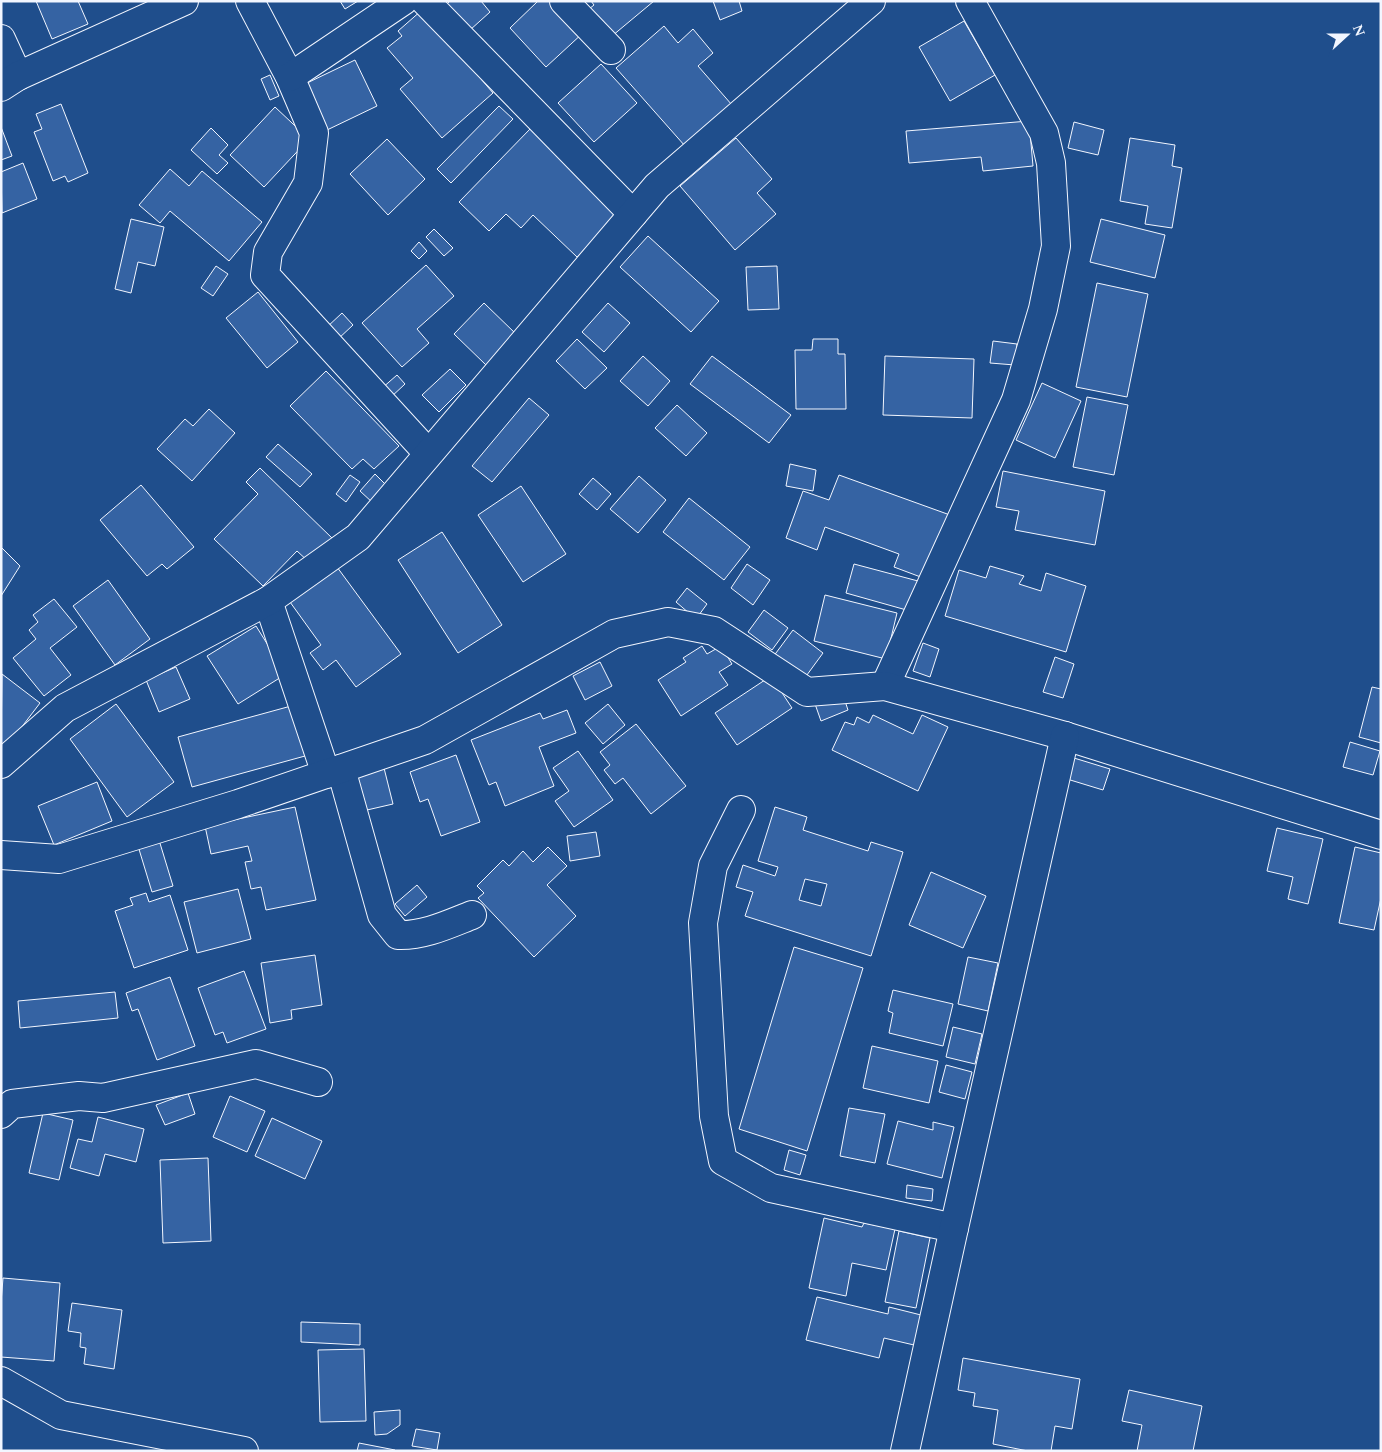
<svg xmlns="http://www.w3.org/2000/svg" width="1382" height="1452" font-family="Spectral,serif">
<rect width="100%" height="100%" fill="#1f4e8c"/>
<g fill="#3563a3" stroke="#f2f6ff" fill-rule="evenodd">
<polygon points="36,1 78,1 88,24 52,39"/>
<polygon points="340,1 358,1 345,9"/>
<polygon points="450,1 481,1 490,12 470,30 447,4"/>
<polygon points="538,1 555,1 584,32 546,67 510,28"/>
<polygon points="591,1 654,1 612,36 589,9 594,5"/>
<polygon points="713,1 739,1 742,11 720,20"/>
<polygon points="422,10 493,93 442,138 400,89 413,78 387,48 402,36 398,31"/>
<polygon points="964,21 995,75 950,101 919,47"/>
<polygon points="664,26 678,43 693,29 713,53 698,66 732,105 685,146 616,68"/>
<polygon points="355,60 377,106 327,130 305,84"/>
<polygon points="601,64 637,103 594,142 558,103"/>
<polygon points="270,75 279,96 270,100 261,79"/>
<polygon points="61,104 88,173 68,182 65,176 53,181 34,132 42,129 36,114"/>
<polygon points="499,106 513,119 451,183 437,169"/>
<polygon points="275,107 309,139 264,187 230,155"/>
<polygon points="1029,121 1033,166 983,171 981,157 909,163 906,131"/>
<polygon points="1074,122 1104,130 1098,155 1068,148"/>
<polygon points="1,127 12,156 1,160"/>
<polygon points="211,128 228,145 219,155 228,163 217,174 191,150"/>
<polygon points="531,128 619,214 577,257 533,215 521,228 506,214 489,231 459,202"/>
<polygon points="736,138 772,179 757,193 776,214 735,250 680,186"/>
<polygon points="1130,138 1175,145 1172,166 1182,168 1172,228 1145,224 1148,206 1120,201"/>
<polygon points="387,139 425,179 388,215 350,174"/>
<polygon points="23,163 37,199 2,213 1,172"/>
<polygon points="170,169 189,186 202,171 262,222 229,261 170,211 160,223 139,205"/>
<polygon points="131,219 164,227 155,266 138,262 131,293 115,289"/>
<polygon points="1101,219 1165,235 1155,278 1090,262"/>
<polygon points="434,229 453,248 444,256 426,237"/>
<polygon points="648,236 719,301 691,332 620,267"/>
<polygon points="419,242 427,251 419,259 411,251"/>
<polygon points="426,265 454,296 417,329 429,343 402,367 362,323"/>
<polygon points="216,266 228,274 213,296 201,288"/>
<polygon points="777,266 779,309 748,310 746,267"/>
<polygon points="1097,283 1148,294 1127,397 1076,387"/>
<polygon points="258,292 298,342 267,368 226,318"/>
<polygon points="484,303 516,334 486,365 454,334"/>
<polygon points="608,303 630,323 604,352 582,332"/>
<polygon points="342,313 353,325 337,340 326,328"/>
<polygon points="577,339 607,368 585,389 556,361"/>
<polygon points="813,339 838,339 838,354 845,354 846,409 796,409 795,350 812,350"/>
<polygon points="993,341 1017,344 1015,365 990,363"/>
<polygon points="643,356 670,381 648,406 620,381"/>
<polygon points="712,356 791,415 769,443 690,384"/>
<polygon points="885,356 974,359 972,418 883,415"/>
<polygon points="450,369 466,385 439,412 422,395"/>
<polygon points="326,371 399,446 374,469 363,459 352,469 290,406"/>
<polygon points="397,375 405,384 390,398 381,389"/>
<polygon points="1042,383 1081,401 1055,458 1016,440"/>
<polygon points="1087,397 1128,405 1114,475 1073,467"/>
<polygon points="529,398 549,415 492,482 472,466"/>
<polygon points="677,405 707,433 686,456 655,428"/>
<polygon points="209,409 235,433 192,481 157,449 185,419 193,426"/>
<polygon points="278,444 312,474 300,487 266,457"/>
<polygon points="790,464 816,470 813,491 786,486"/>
<polygon points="260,468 333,539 310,563 297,551 263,586 214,539 258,494 246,482"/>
<polygon points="1003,471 1105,491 1095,545 1015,530 1019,511 996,507"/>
<polygon points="375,474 388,487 373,503 360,491"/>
<polygon points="350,475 360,482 346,502 336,494"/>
<polygon points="839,475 950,515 926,579 894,567 899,554 825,527 817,550 786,538 803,491 829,500"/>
<polygon points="639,476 666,500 638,533 610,509"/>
<polygon points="593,478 611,494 597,510 579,494"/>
<polygon points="141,485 194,547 167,569 162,564 147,576 100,520"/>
<polygon points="521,486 566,554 523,582 478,515"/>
<polygon points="689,498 750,547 724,580 663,532"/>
<polygon points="442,532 502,625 458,653 398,560"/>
<polygon points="1,547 20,566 1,596"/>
<polygon points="747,564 770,580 753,605 731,588"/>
<polygon points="854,564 918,581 910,611 846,593"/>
<polygon points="990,566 1024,576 1019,584 1041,591 1046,573 1086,586 1066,652 945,616 959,570 986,578"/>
<polygon points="337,567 401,654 356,687 336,660 323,670 310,653 321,645 290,602"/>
<polygon points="108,580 150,639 115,665 73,606"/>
<polygon points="687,588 707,604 696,619 676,602"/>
<polygon points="825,595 897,613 886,659 814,641"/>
<polygon points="54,599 77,627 50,648 71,675 44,696 13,658 36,639 29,630 38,622 33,615"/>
<polygon points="764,610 788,628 772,650 748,632"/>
<polygon points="256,626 286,674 238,704 207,656"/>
<polygon points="793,630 823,653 804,679 773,657"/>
<polygon points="923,643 939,649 930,677 913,671"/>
<polygon points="702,646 707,654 721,646 732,664 719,672 728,685 681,716 658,680 686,662 683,658"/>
<polygon points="1055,657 1074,664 1063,698 1043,692"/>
<polygon points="600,662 612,686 585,700 573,676"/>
<polygon points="176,667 190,699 159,712 146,680"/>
<polygon points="2,674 40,703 5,749 1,746"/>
<polygon points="771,676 792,708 737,745 715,713"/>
<polygon points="1372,687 1381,689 1381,743 1359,737"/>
<polygon points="814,701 845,701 848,710 821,721"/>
<polygon points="116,704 174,782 127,817 70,739"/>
<polygon points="608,704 625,725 603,744 585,723"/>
<polygon points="291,706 305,756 192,787 178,737"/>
<polygon points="567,710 576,733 539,747 554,786 505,806 496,782 489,785 471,740 540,713 543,719"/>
<polygon points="873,715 913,734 922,715 948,727 918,791 832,750 845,722 854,725 857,717 869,723"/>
<polygon points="636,724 686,786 651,814 623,778 615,784 604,770 610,765 600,752"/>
<polygon points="1350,742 1380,751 1373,775 1343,767"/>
<polygon points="578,751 613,800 574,827 555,801 569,791 553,768"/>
<polygon points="456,755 480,822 441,836 428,799 420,802 410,772"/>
<polygon points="1074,758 1110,769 1103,790 1067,779"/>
<polygon points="384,768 393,804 367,810 357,775"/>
<polygon points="97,782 112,821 54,845 38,806"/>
<polygon points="295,807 316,900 266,910 261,887 251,889 245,862 252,861 248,846 211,854 205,826"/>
<path d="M775,807L807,817L803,830L868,851L871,842L903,852L871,956L745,916L753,892L736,887L743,865L775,876L778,867L758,861ZM805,879L827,884L821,906L799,900Z"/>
<polygon points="1277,828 1323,839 1308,904 1288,899 1293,877 1267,871"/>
<polygon points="596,832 600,856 570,861 567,836"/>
<polygon points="159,840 173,886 152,892 138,846"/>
<polygon points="548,847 567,866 547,885 576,916 534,957 478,898 484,893 477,886 503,860 509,866 523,851 533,862"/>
<polygon points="1355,847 1381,853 1381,898 1374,930 1339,923"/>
<polygon points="931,872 986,896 963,948 909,925"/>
<polygon points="417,885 427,897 405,916 395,904"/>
<polygon points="238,889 251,939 197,953 184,902"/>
<polygon points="146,893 149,902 170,895 188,950 134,968 115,911 133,905 130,898"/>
<polygon points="794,947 863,968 807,1151 739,1129"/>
<polygon points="315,955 322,1005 291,1010 292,1019 270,1023 261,963"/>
<polygon points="968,957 998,963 988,1011 958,1004"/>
<polygon points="244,971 266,1029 227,1043 223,1032 215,1035 198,988"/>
<polygon points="170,977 195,1046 157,1060 138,1009 132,1011 126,993"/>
<polygon points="893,990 953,1004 943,1046 889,1033 893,1013 888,1011"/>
<polygon points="115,992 118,1018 20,1028 18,1001"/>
<polygon points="953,1027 982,1034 975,1064 946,1057"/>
<polygon points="872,1046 938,1061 929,1103 863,1088"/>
<polygon points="946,1065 972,1072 965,1099 939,1092"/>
<polygon points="188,1093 195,1114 165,1125 156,1105"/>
<polygon points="230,1096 265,1111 247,1152 213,1137"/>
<polygon points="849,1108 885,1114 875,1163 840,1156"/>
<polygon points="43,1113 73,1120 59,1180 29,1173"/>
<polygon points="98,1117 144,1129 136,1162 105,1154 99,1176 70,1168 78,1139 92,1142"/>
<polygon points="272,1118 322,1141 305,1179 255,1156"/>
<polygon points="898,1121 933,1130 933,1122 954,1127 942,1178 887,1164"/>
<polygon points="789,1150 806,1155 800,1175 784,1170"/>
<polygon points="208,1158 211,1241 163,1243 160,1160"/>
<polygon points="907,1185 933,1189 932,1201 906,1198"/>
<polygon points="824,1218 862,1227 864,1223 895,1229 886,1270 852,1263 846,1296 809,1288"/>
<polygon points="899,1231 930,1238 916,1308 885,1302"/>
<polygon points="3,1278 60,1283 54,1361 1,1357 1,1303"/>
<polygon points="817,1297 888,1314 889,1307 921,1315 914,1345 884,1338 879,1358 806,1340"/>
<polygon points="72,1303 122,1310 114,1369 84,1364 86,1348 80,1347 81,1333 68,1331"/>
<polygon points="301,1322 360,1324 360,1345 301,1342"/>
<polygon points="364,1349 366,1421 320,1422 318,1350"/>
<polygon points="963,1358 1080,1379 1072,1429 1055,1426 1051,1451 1028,1451 993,1444 998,1410 973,1406 975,1393 958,1390"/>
<polygon points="1129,1390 1202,1406 1193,1451 1137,1451 1142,1425 1122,1421"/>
<polygon points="400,1410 400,1425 387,1434 375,1435 374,1412"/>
<polygon points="416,1429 440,1433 437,1450 412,1446"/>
<polygon points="359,1443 395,1450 395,1451 357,1451"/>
</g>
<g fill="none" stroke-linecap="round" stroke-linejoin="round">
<g stroke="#f2f6ff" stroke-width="30">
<g id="street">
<polyline points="250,1 290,77 314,133 308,183 268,252 265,275 428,453"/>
<polyline points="425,1 633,214"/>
<polyline points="564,1 611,50"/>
<polyline points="1,39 18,76"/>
<polyline points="290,77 403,1"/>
<polyline points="1,87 18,76 184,1"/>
<polyline points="268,601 326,774"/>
<polyline points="885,686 1016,400 1043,309 1056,246 1051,163 1044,133 970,1"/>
<polyline points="1,764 65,708 268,601 358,537 657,186 871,1"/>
<path d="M341,769L382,915L398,935C424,936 449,924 472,915"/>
<polyline points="741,810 713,866 703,923 714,1116 723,1161 771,1188 954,1228"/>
<polyline points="1,855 59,859 238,804 425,740 614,634 668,622 714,631 807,692 885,686 1065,736 1381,835"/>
<polyline points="1,1114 12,1104 79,1096 103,1098 256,1064 318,1082"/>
<polyline points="1,1381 61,1415 244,1451"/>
<polyline points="905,1451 954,1228 1065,736"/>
</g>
</g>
<use href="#street" stroke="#1f4e8c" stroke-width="28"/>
</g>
<rect width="1382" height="1452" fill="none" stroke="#f2f6ff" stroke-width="5"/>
<g transform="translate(1347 35) rotate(69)" stroke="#1f4e8c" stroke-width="4" paint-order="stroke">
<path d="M0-4L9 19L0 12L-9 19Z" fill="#f2f6ff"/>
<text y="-8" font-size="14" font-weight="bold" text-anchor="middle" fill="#f2f6ff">N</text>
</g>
</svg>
